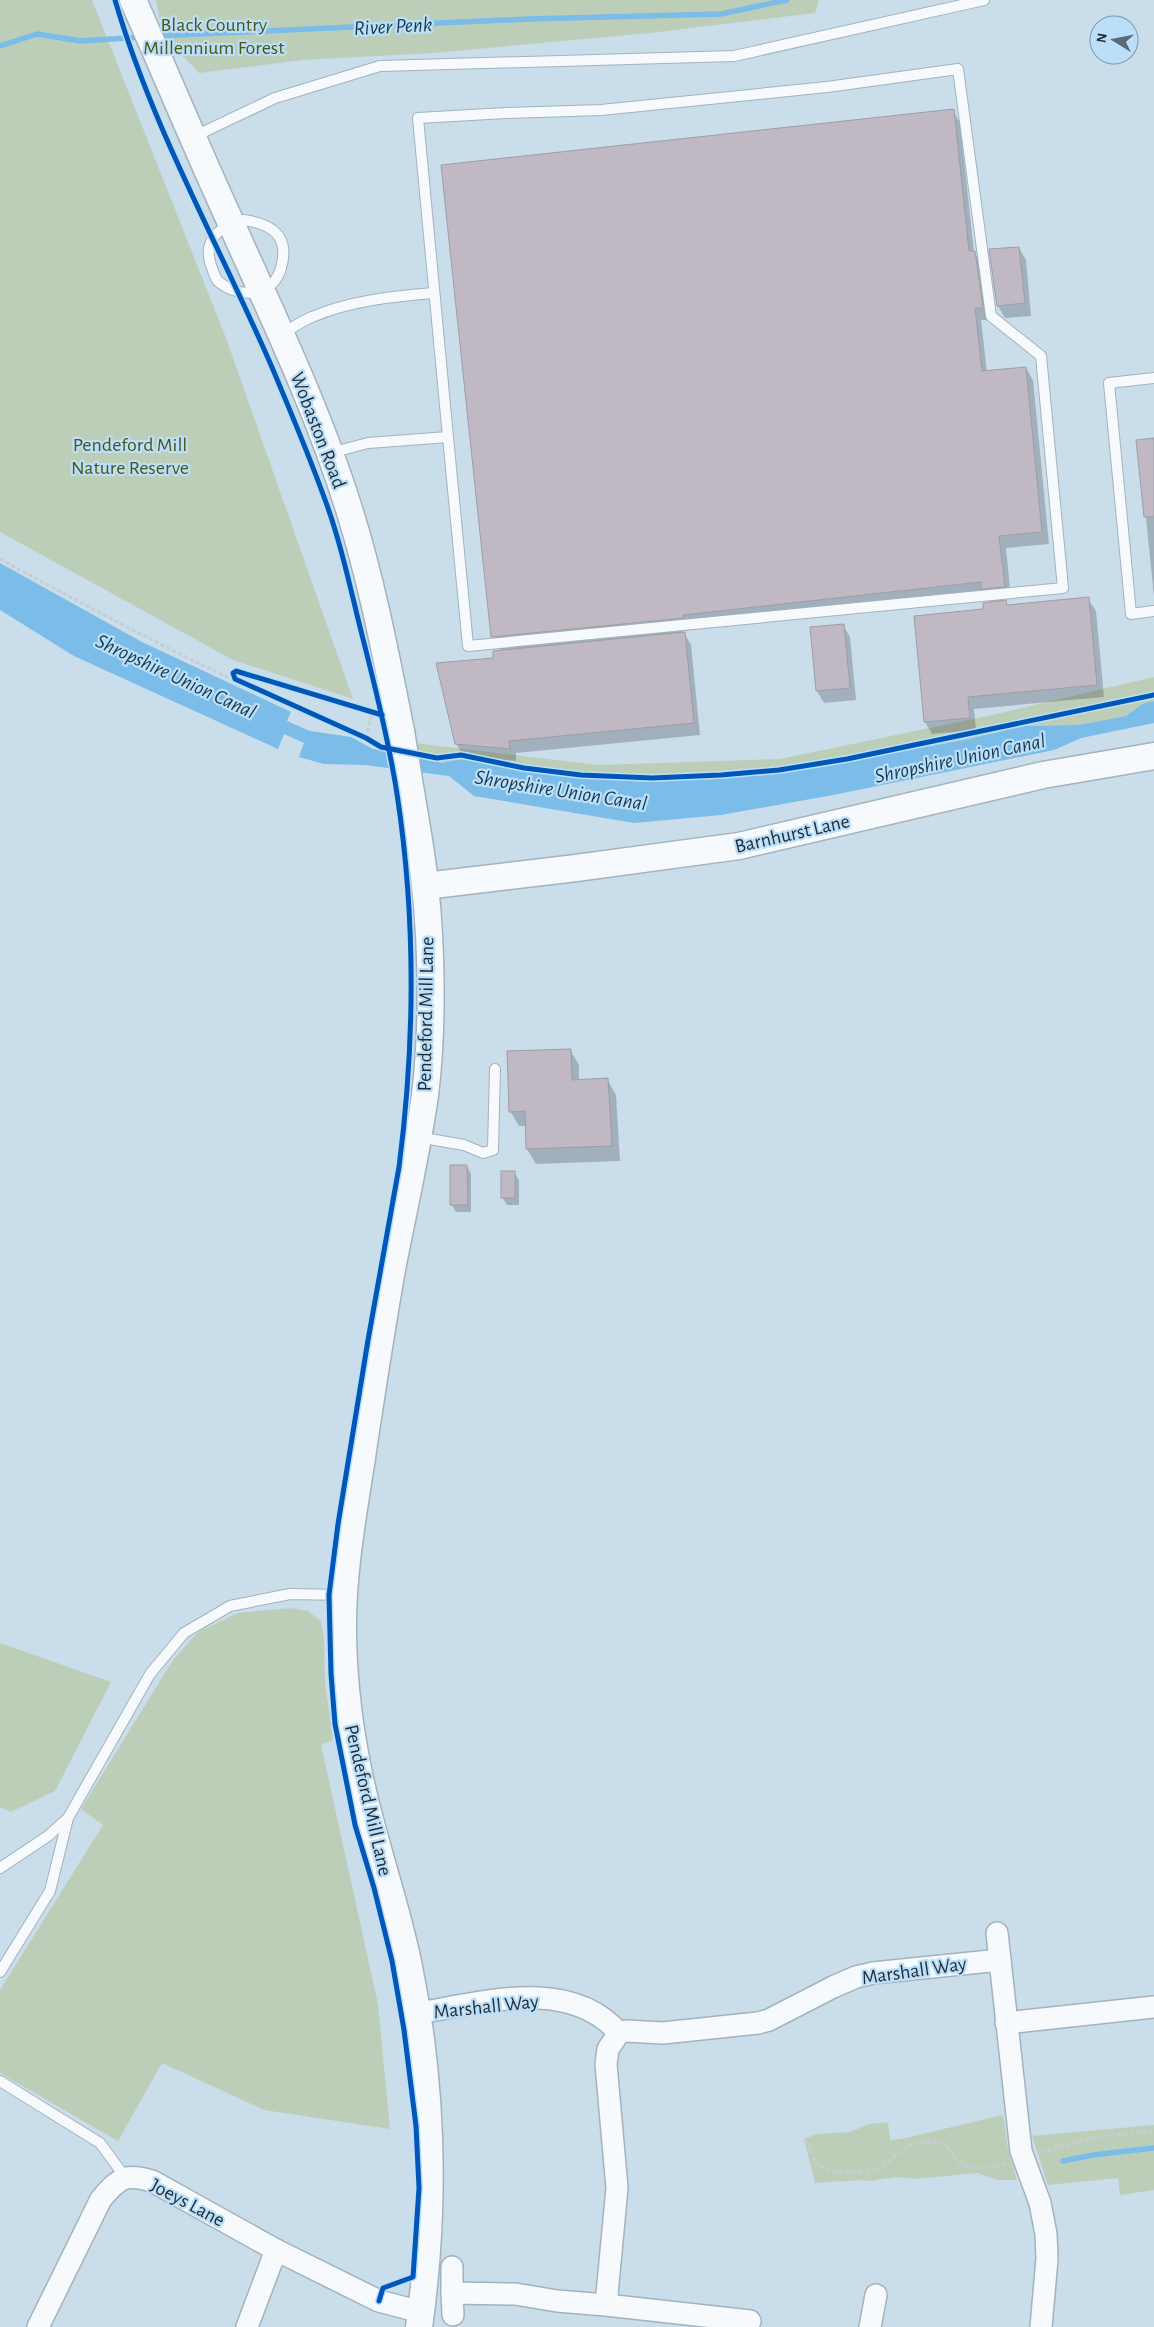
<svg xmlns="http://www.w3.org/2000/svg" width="1154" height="2327" font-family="'Alegreya Sans',sans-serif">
<rect width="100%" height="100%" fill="#caddeb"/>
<g fill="#bdceb8">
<polygon points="0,0 92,0 226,338 353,699 233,660 0,532"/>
<polygon points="156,0 819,0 815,13 650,33 433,53 303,60 199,73 163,35"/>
<polygon points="1154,677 1154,701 1142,704 1126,716 1078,725 1025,726 964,740 777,774 650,782 579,778 524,772 462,759 442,763 419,758 415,743 598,765 780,759 992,715"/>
<polygon points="291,1608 308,1611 321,1621 324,1638 325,1682 333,1740 321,1745 378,2004 390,2129 264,2110 162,2063 118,2141 0,2073 0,1990 103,1825 81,1809 173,1660 197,1633 237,1613"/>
<polygon points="0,1643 111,1682 55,1791 11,1812 0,1807"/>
<polygon points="1003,2115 1008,2149 1017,2180 997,2180 977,2173 915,2179 898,2177 869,2181 861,2180 815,2183 804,2139 817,2134 850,2132 869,2124 888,2122 890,2140 901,2139"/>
<polygon points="1154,2125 1154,2190 1120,2195 1118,2178 1048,2185 1032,2136"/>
</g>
<polygon fill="#7bbce8" points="0,563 142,642 291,712 287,721 310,731 351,737 373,749 442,763 462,759 524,772 579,778 650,782 777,774 964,740 1025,726 1078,725 1126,716 1142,704 1154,701 1154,723 1081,738 1054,750 833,795 721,815 634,823 474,796 449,776 365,765 324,764 299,757 304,743 284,734 278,749 74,656 0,610"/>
<g fill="#0003">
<polygon points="953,111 960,123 974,252 982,264 989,320 981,320 987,372 1026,368 1033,380 1049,544 1006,548 1011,599 1004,599 1008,607 1088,599 1096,611 1104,697 974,709 976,730 932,734 925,722 985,610 991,603 986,595 690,627 690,630 683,631 691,645 700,735 516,753 516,761 463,756 456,743 495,659 501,651 492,636"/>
<polygon points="1019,248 1026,260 1031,316 1005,318 998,306"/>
<polygon points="1154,440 1154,596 1138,441"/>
<polygon points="843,625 850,637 856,700 824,703 817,691"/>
<polygon points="570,1050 579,1065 579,1080 607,1079 616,1095 620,1161 536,1164 527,1149 526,1126 519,1126 510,1111"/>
<polygon points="467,1166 471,1174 471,1212 456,1212 451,1204"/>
<polygon points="514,1172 519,1180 519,1205 507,1205 502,1197"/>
</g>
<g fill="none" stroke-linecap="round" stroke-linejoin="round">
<g stroke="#7bbce8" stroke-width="5.5">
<polyline points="156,36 528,19 721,14 787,0"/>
<polyline points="0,46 37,34 81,41 142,37"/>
<polyline points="1063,2161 1093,2155 1154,2148"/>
</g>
</g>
<g fill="#c0b8c3" stroke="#9d9ea6">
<polygon points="954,109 969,251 975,251 983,308 975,308 982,371 1026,367 1042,532 999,536 1005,587 981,589 981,582 683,615 684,618 491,637 441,165"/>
<polygon points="1019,247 1025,303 997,306 989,249"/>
<polygon points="1154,438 1154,517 1144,517 1136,440"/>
<polygon points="1089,597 1097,685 968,697 970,718 924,722 914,616 983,609 983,603 1006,600 1007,605"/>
<polygon points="844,624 850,688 816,691 810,627"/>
<polygon points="685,632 694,723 509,741 510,749 455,744 436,663 493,658 493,651"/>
<polygon points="571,1049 572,1080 608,1078 612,1146 526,1149 525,1111 509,1112 507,1051"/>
<polygon points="450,1165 467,1165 468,1205 450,1205"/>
<rect x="501" y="1171" width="14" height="27"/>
</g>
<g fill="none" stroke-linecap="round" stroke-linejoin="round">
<g stroke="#a3b2bc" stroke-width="12">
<g id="service">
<polyline points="193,137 275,98 380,66 734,56 984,0"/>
<path d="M244,220C273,224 290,237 281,268C273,297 240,299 219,282C215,279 214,273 212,268C201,241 219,226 244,220Z"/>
<path d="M282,334C292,328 302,321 312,317C349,301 394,296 434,293"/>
<polyline points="1154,378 1109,383 1131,614 1154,611"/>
<polyline points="330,453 368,443 448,437 418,118 506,113 601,110 827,87 958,69 991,316 1041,356 1063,588 468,646 448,437"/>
<polyline points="418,1137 464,1145 483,1153 493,1150 495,1069"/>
<polyline points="0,1868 48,1836 68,1818"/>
<polyline points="0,1972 50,1891 68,1818 150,1674 184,1633 230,1606 290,1594 343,1595"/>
<polyline points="0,2081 100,2143 125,2177"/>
</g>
</g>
<g stroke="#a3b2bc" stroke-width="24">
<g id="minor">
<polyline points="997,1933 1000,1960"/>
<path d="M418,2013C482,2003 569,1976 619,2033L626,2031L663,2033L758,2023L769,2020L833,1987L856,1977L873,1973L1000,1960L1021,2151L1040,2203L1046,2234L1047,2259L1041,2327"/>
<polyline points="1006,2023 1154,2007"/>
<polyline points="452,2267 452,2293 515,2294 557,2301 606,2305 617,2188 606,2064 608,2049 619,2033"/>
<polyline points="452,2293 453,2315"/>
<polyline points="606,2305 750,2321"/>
<path d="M38,2327L101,2199C119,2178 125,2173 152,2181L276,2250L379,2301L421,2312"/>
<polyline points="247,2327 276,2250"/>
<polyline points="870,2327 876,2295"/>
</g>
</g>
<g stroke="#a3b2bc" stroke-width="29">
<g id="tertiary">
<path d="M133,0C166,74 197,149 231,223C273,317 318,410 349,509C372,582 386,656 401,731"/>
<path d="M411,792C416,823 422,854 425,885C432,950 433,1030 425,1095C417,1152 404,1208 393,1264C381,1330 371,1397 361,1464C352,1521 342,1577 343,1635C344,1692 352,1748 366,1804C379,1857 397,1909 408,1962C433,2083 436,2205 419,2327"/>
<polyline points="425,886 576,868 739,846 1043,775 1154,756"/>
</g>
</g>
<g stroke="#c7cdd2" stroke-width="3" stroke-dasharray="4 2.5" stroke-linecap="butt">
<path d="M0,559C119,624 240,688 366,738L382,747"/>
<polyline points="366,738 372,713"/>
<path d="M427,756C440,759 452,754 464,756C527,767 588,778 652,778C746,778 840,761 932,742C1006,726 1080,711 1154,695"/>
<path d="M805,2139L817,2164L829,2171L842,2173L878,2170L909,2145L929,2141L944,2144C949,2148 952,2154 956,2159C969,2173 990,2168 1006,2163"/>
<polyline points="1041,2152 1101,2136 1154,2131"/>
</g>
<use href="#service" stroke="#f7fafc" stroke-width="10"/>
<use href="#minor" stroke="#f7fafc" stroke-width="21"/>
<use href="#tertiary" stroke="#f7fafc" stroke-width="26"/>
<g stroke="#a3b2bc" stroke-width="29" stroke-linecap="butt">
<polyline id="tertiary-bridge" points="401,731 411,792"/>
</g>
<use href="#tertiary-bridge" stroke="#f7fafc" stroke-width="26"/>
<g stroke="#bcdff9" stroke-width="8">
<g id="cycleway">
<path d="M115,0C153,130 221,248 274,372C291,413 309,455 324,497C341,542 351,592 363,639C376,690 389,742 397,794C416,918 415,1043 399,1167L368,1340L338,1524L329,1595L331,1674L335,1724L355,1825L374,1888L392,1961L404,2030L416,2126L419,2188L413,2277L383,2288L379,2301"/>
<polyline points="382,715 236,671 233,673 235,679 366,738 381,747 437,758 461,755 524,768 581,775 652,778 721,775 779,770 847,759 1154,695"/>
</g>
</g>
<use href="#cycleway" stroke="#0057b8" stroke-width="5"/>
</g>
<g text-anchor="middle" stroke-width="4.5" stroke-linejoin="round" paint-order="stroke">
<g font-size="20" fill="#4a5718" stroke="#bcdff9">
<text x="214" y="31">Black Country<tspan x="214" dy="23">Millennium Forest</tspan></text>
<text x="130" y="451">Pendeford Mill<tspan x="130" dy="23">Nature Reserve</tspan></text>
</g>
<g font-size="20" fill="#1f2c36" stroke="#bcdff9">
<text transform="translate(319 430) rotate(69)" y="7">Wobaston Road</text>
<text transform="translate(792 833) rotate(-13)" y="7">Barnhurst Lane</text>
<text transform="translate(425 1014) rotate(-89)" y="7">Pendeford Mill Lane</text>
<text transform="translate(369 1800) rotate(77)" y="7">Pendeford Mill Lane</text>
<text transform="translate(914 1970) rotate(-8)" y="7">Marshall Way</text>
<text transform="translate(486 2006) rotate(-6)" y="7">Marshall Way</text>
<text transform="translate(188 2202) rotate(28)" y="7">Joeys Lane</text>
</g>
<g font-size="21" font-style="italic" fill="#163b52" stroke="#bcdff9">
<text transform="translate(393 26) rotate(-3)" y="7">River Penk</text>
<text transform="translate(176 676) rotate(25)" y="7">Shropshire Union Canal</text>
<text transform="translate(960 758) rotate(-12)" y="7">Shropshire Union Canal</text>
<text transform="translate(561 790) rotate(9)" y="7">Shropshire Union Canal</text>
</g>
</g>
<g transform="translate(1114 40) rotate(280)"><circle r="24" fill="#bcdff9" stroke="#7d97ab"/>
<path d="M0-4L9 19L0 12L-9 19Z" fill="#5b6a75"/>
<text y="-8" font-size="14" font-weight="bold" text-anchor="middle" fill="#1f2c36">N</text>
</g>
</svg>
